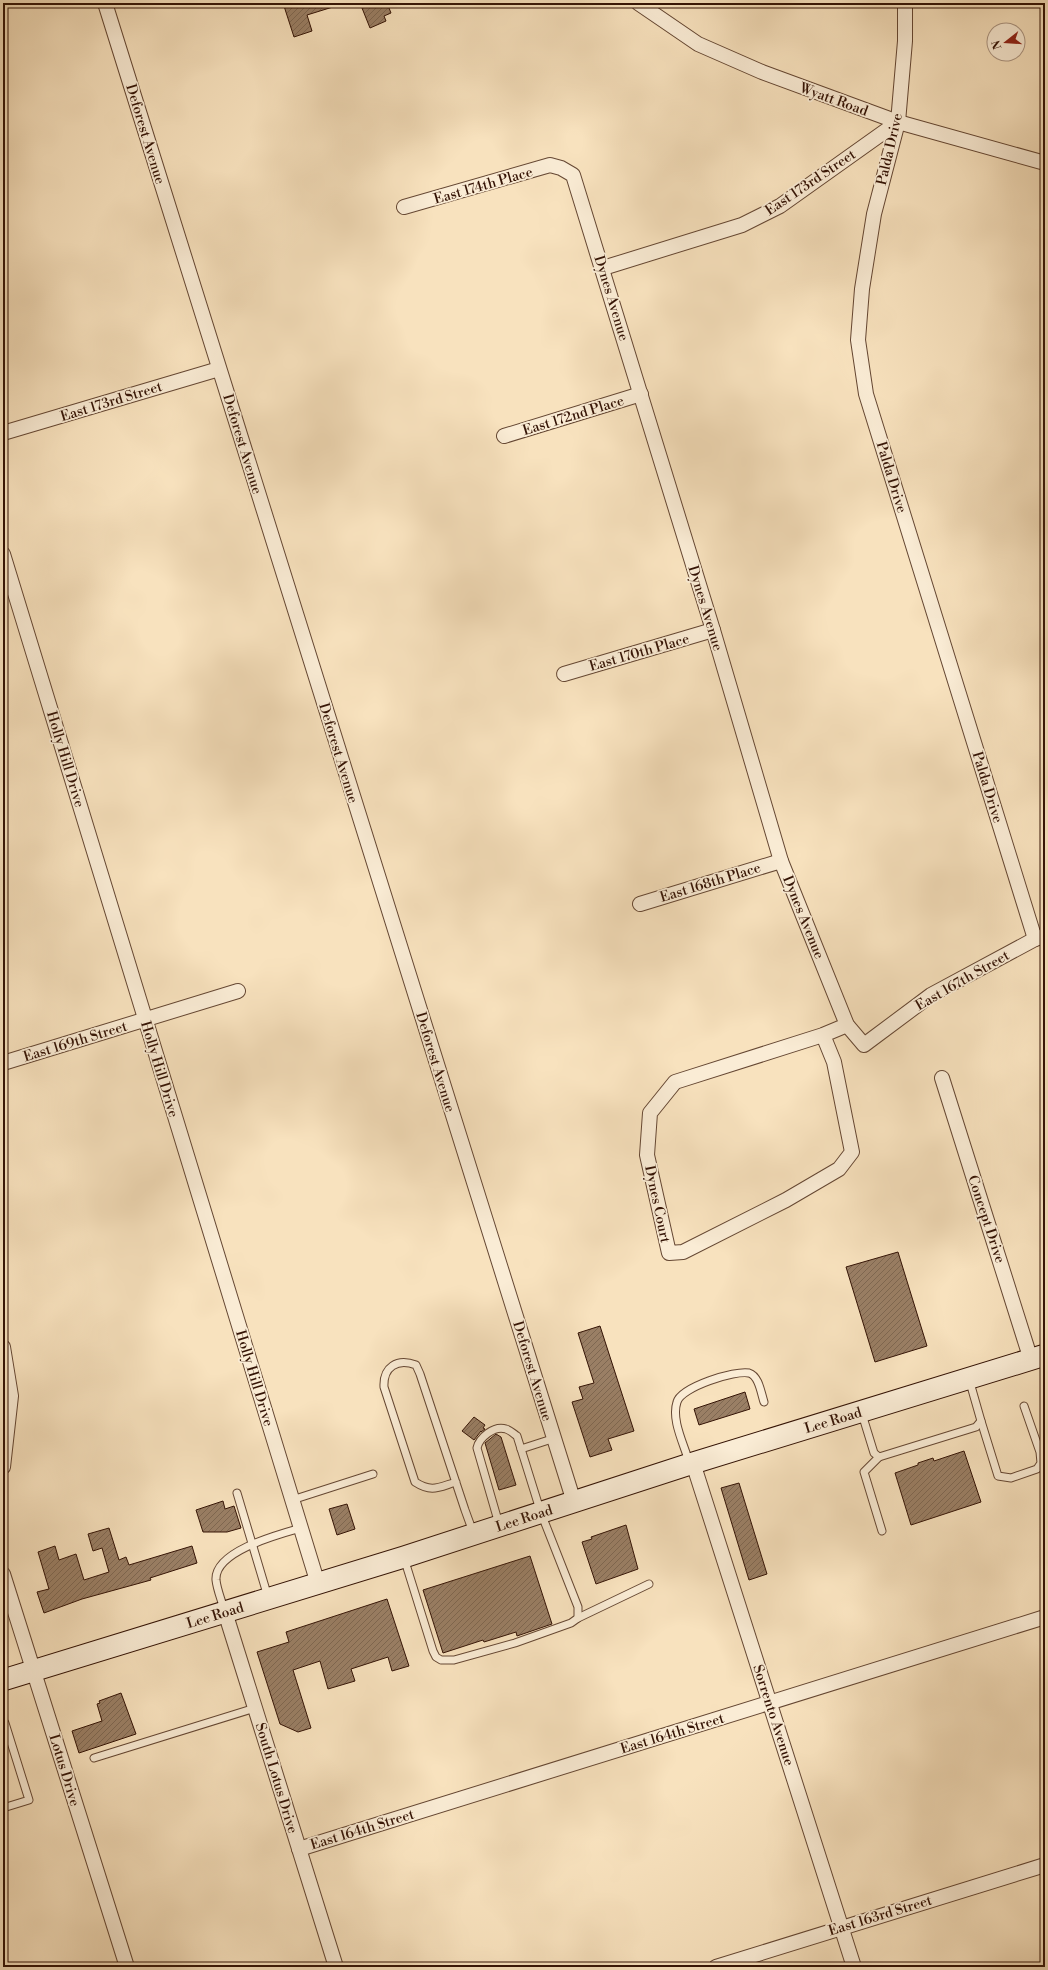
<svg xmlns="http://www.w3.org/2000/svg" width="1048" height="1970" font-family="'Libre Bodoni',serif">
<defs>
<pattern id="building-hatch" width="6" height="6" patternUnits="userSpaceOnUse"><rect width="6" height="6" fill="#9a7f65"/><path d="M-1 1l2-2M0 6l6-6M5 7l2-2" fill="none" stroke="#7e6751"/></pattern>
</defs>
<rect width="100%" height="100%" fill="#f8e2be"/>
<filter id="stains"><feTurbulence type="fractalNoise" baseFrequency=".005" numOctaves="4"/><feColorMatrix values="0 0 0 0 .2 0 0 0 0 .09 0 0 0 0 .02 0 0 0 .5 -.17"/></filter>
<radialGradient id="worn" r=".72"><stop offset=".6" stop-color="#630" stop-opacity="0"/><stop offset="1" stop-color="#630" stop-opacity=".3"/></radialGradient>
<g fill="url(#building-hatch)" stroke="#341305">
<polygon points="283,3 336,3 336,6 307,15 312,31 294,37"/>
<polygon points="360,3 387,3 391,13 384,16 386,21 370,28"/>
<polygon points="898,1252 927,1346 875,1362 846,1267"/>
<polygon points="600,1326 634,1431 608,1439 612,1450 590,1457 572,1402 583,1399 579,1387 594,1383 578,1333"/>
<polygon points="745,1392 750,1409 699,1425 694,1409"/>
<polygon points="474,1417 485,1425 483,1428 485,1429 481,1432 481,1431 474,1440 462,1431"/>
<polygon points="496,1434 501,1437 516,1485 499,1490 485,1443"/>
<polygon points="964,1451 981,1502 911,1525 895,1473 918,1465 918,1463 933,1458 934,1461"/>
<polygon points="739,1483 767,1574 749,1580 721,1488"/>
<polygon points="223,1501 225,1509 234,1506 241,1528 227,1532 203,1532 196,1510"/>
<polygon points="347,1504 355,1529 337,1535 329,1509"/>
<polygon points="626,1525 638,1569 596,1584 582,1542 592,1539 591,1537"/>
<polygon points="109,1528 119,1560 126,1557 129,1565 192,1546 197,1563 150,1578 151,1580 82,1599 44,1613 37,1592 49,1589 38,1552 55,1546 59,1560 76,1554 84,1580 109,1572 102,1548 93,1551 88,1534"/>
<polygon points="530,1556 552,1624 517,1636 516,1632 484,1642 483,1640 443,1653 423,1590"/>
<polygon points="387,1599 409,1666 392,1671 388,1657 351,1669 355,1681 328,1689 320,1661 293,1670 311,1728 298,1732 280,1724 257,1652 289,1642 286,1632"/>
<polygon points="121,1693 136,1734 79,1753 72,1731 102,1721 97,1704 100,1703 99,1701"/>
</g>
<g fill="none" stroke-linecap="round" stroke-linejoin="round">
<g stroke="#654733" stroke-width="9">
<g id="service">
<polyline points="862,1414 874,1453 879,1457 976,1427 981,1421 969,1379"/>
<polyline points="981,1421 998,1476 1011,1478 1037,1469 1041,1463 1040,1452 1024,1406"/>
<polyline points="521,1449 555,1438"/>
<polyline points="879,1457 864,1472 882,1531"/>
<path d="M689,1462C684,1444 671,1420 677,1402C681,1387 735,1370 749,1373C759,1376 761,1393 764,1402"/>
<path d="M456,1482C439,1487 432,1493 415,1482L384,1387C383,1367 397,1358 416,1365L420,1374L465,1510L473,1532"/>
<polyline points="237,1493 268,1597"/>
<polyline points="292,1500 373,1474"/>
<path d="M404,1558L433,1651L436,1657L441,1660H454L515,1643L571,1623L578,1618V1607L541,1513L517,1436C514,1434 510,1430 506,1429C494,1425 479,1438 477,1448L499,1524"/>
<path d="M224,1610C222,1601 217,1590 216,1580C214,1551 280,1534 301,1528"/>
<polyline points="578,1618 649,1584"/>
<polyline points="3,1723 5,1723 29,1800 3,1808"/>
<polyline points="94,1758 255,1708"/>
</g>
</g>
<g stroke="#654733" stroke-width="16">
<g id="minor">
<polyline points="105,3 574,1502"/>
<polyline points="638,3 698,44 762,72 898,122 1045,163"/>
<polyline points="905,3 905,41 898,122 874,214 862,289 858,340 866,394 1035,939"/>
<polyline points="404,207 550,165 561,168 573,175 713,630 781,861 847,1025 864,1045 931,995 1035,939 1045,936"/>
<polyline points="603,268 742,225 780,206 898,122"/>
<polyline points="3,433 219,369"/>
<polyline points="504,436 641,394"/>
<polyline points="3,554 318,1584"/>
<polyline points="564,674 713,630"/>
<polyline points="640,904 781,861"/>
<polyline points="823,1035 834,1062 852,1152 839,1169 786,1200 683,1252 669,1253 647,1155 650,1113 675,1082 823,1035 847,1025"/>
<polyline points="3,1063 238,991"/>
<polyline points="942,1078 1031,1360"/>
<polyline points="3,1347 11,1396 3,1467"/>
<polyline points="693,1463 854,1967"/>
<polyline points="3,1574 127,1967"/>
<polyline points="225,1612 336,1967"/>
<polyline points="299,1849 1045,1617"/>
<polyline points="716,1967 1045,1865"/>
</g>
</g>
<g stroke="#341305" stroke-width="23">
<polyline id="secondary" points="3,1680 404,1557 690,1464 1045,1355"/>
</g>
<use href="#service" stroke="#faecd5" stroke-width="7"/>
<use href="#minor" stroke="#faecd5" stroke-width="14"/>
<use href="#secondary" stroke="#faecd5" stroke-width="21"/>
</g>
<g text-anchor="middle" stroke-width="3.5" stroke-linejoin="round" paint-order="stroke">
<g font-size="14" fill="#341305" stroke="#faecd5">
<text transform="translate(834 99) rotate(20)" y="5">Wyatt Road</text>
<text transform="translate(146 134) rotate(73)" y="5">Deforest Avenue</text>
<text transform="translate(889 149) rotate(-77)" y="5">Palda Drive</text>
<text transform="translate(810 182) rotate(-34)" y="5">East 173rd Street</text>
<text transform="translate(483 185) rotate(-16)" y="5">East 174th Place</text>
<text transform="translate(612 298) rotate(73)" y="5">Dynes Avenue</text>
<text transform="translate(111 401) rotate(-17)" y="5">East 173rd Street</text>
<text transform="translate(573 415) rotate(-17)" y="5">East 172nd Place</text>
<text transform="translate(243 444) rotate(73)" y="5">Deforest Avenue</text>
<text transform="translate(892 477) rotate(73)" y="5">Palda Drive</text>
<text transform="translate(706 608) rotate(73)" y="5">Dynes Avenue</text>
<text transform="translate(639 652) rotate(-16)" y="5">East 170th Place</text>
<text transform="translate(339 753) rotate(73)" y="5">Deforest Avenue</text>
<text transform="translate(66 759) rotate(73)" y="5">Holly Hill Drive</text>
<text transform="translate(988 787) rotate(73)" y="5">Palda Drive</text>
<text transform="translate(710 882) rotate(-17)" y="5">East 168th Place</text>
<text transform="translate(804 917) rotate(68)" y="5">Dynes Avenue</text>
<text transform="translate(962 980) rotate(-30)" y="5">East 167th Street</text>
<text transform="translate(75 1041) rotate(-17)" y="5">East 169th Street</text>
<text transform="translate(436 1062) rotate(73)" y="5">Deforest Avenue</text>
<text transform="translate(160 1069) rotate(73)" y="5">Holly Hill Drive</text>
<text transform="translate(658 1204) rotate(78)" y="5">Dynes Court</text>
<text transform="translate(987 1219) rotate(72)" y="5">Concept Drive</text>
<text transform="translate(533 1371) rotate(73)" y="5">Deforest Avenue</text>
<text transform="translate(255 1378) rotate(73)" y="5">Holly Hill Drive</text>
<text transform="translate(833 1420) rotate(-17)" y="5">Lee Road</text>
<text transform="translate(524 1518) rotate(-18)" y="5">Lee Road</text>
<text transform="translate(215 1615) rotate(-17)" y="5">Lee Road</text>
<text transform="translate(774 1715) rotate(72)" y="5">Sorrento Avenue</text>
<text transform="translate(672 1733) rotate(-17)" y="5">East 164th Street</text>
<text transform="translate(65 1770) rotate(73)" y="5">Lotus Drive</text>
<text transform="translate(277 1778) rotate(73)" y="5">South Lotus Drive</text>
<text transform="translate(362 1829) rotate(-17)" y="5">East 164th Street</text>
<text transform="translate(880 1915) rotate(-17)" y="5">East 163rd Street</text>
</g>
</g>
<rect width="1048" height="1970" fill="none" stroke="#f8e2be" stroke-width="16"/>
<rect x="4" y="4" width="1040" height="1962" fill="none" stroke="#341305" stroke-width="2"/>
<rect x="8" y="8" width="1032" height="1954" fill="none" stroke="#341305"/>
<g transform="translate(1006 42) rotate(253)"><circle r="19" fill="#faecd5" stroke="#ab9582"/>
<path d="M0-3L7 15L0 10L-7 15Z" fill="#8f2418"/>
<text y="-6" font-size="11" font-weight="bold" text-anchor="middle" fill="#341305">N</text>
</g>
<rect width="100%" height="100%" filter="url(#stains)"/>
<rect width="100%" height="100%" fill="url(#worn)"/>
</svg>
